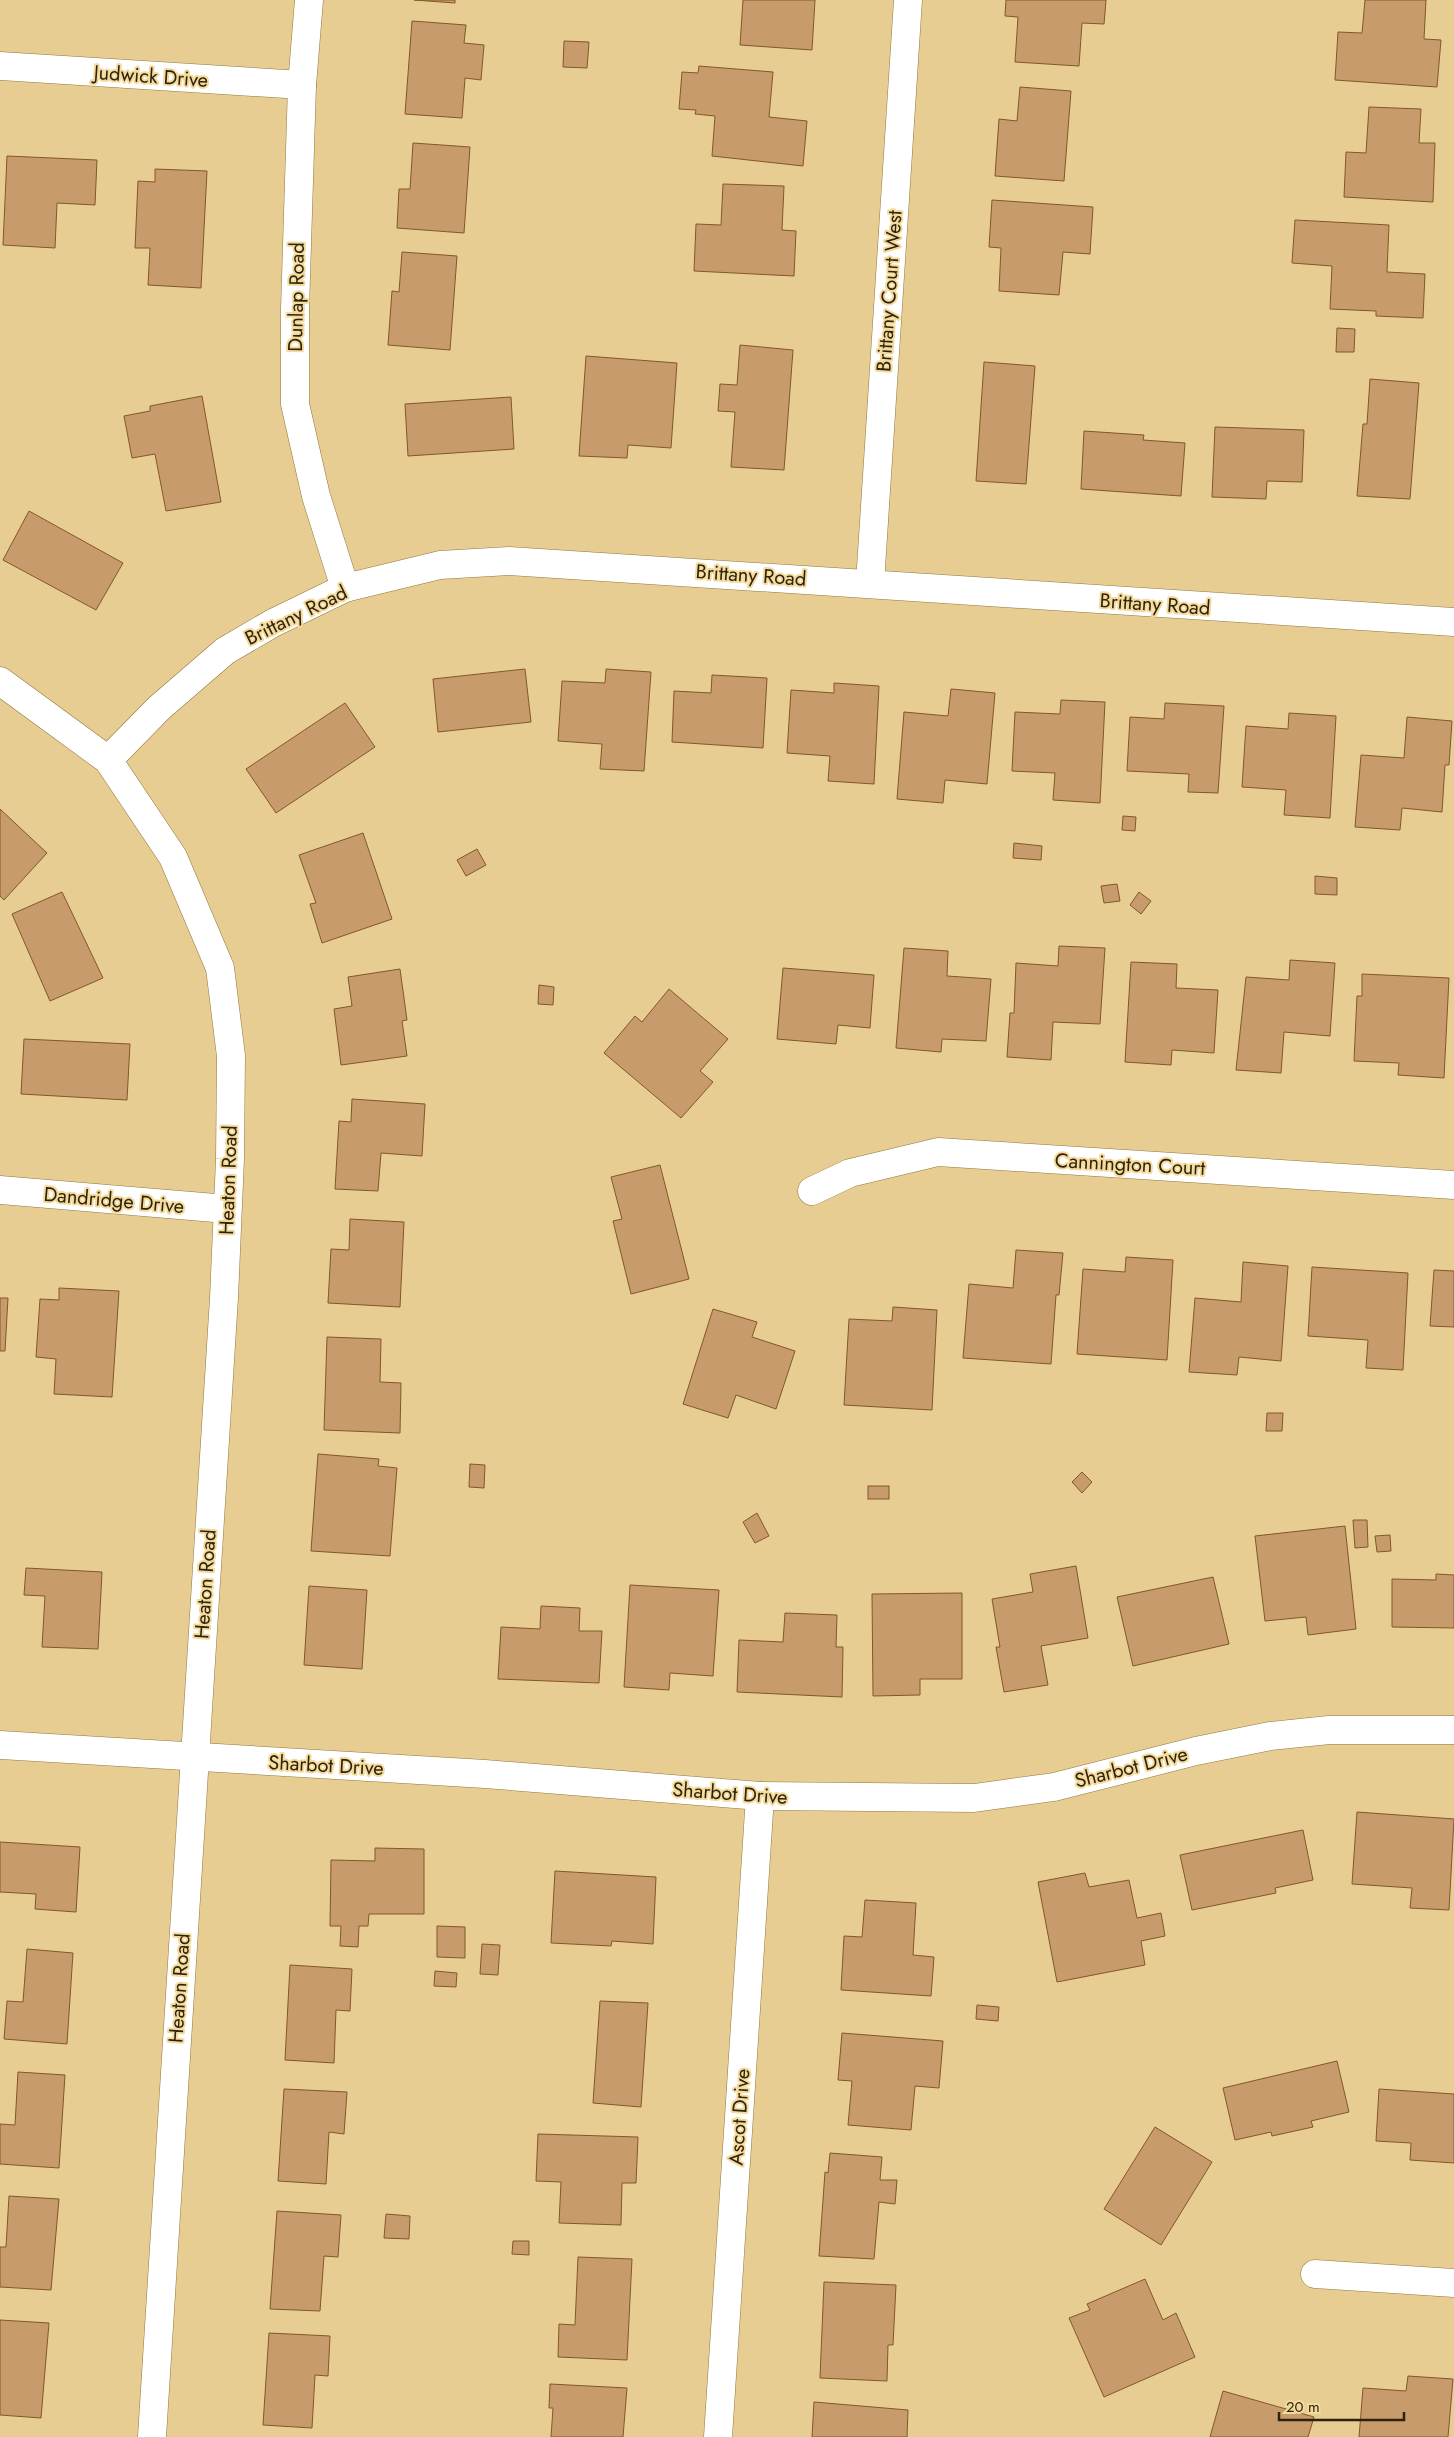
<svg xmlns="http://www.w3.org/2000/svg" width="1454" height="2437" font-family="Jost,sans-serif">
<rect width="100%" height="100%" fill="#e7cd91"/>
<g fill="#c89b6c" stroke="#815829">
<polygon points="414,0 455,0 455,3"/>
<polygon points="743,0 815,0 812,50 740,45"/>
<polygon points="1006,0 1106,0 1104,24 1082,23 1079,66 1015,62 1018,17 1005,16"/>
<polygon points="1365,0 1426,0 1424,39 1441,40 1437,87 1335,80 1338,32 1362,33"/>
<polygon points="412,21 466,25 464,43 484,45 481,80 465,78 462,118 405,114"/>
<polygon points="564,41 589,42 587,68 563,67"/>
<polygon points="699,66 773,72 769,117 807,121 803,166 712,156 715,116 695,114 696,110 679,109 682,72 698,73"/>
<polygon points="1020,87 1071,91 1064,181 995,176 999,119 1017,121"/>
<polygon points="1369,107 1421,109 1419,143 1435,143 1433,202 1344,197 1346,152 1366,153"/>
<polygon points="413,143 470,147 464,233 397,228 399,189 410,189"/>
<polygon points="7,156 97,160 95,205 57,203 55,248 3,245"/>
<polygon points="155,169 207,171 201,288 148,285 150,248 135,248 138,181 155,182"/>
<polygon points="723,184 784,186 782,230 796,231 794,276 694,271 696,224 721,225"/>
<polygon points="992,200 1093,207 1090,254 1063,252 1059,295 999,291 1001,248 989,247"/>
<polygon points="1295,220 1389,225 1387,272 1425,274 1423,318 1376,316 1376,311 1330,309 1332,266 1292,263"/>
<polygon points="402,252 457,256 450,350 388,345 392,291 399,292"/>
<polygon points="1337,328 1355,329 1354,352 1336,352"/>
<polygon points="740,345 793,350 784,470 731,467 735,412 718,411 720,384 737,385"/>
<polygon points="586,356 677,363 671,448 628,445 627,458 579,456"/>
<polygon points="984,362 1035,366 1026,484 976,481"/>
<polygon points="1370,379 1419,383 1410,499 1357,496 1363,424 1367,424"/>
<polygon points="202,396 221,502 166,511 155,454 132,458 124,416 150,411 150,406"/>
<polygon points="511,397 514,449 408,456 405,404"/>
<polygon points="1215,427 1304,430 1302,482 1267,481 1266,499 1212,497"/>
<polygon points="1084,431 1144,435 1143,440 1185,443 1181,496 1081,489"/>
<polygon points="29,511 123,563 96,610 3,560"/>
<polygon points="525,669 531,722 438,732 433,679"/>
<polygon points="606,669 651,672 644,771 600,769 602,744 558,741 562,681 605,683"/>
<polygon points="712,675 767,678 763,748 672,742 674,691 711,693"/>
<polygon points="834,683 879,686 874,784 828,781 830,756 787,753 791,690 834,693"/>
<polygon points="951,689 995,693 987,784 945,780 943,803 897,799 904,712 948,716"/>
<polygon points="1061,700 1105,702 1100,803 1053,800 1055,773 1012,771 1015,712 1060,714"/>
<polygon points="345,703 375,747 276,813 246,769"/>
<polygon points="1165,703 1224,706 1218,793 1188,792 1189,774 1127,771 1130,717 1164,719"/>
<polygon points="1289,713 1336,716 1330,818 1284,815 1286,790 1242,787 1246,726 1288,729"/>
<polygon points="1407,717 1452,721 1449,765 1445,765 1442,812 1402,808 1400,830 1355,827 1361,755 1404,758"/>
<polygon points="0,809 47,853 4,900 0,896"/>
<polygon points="1123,816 1136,817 1135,831 1122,830"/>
<polygon points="363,833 392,919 322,943 310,904 316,903 299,855"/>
<polygon points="1014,843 1042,846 1041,860 1013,858"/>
<polygon points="477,849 486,865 466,876 457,860"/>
<polygon points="1315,876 1337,878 1337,895 1315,894"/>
<polygon points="1117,884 1120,901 1104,903 1101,886"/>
<polygon points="62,892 103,978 50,1001 12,914"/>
<polygon points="1139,892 1151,901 1141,914 1130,905"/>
<polygon points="1059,946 1105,948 1100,1024 1053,1022 1051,1060 1007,1057 1010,1013 1014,1013 1016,963 1058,966"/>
<polygon points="904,948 948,951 947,976 991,979 986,1041 942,1039 941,1052 896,1048"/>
<polygon points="1290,960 1335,963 1330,1036 1284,1032 1281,1073 1236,1070 1246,977 1289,980"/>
<polygon points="1131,962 1177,964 1176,988 1218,990 1214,1053 1172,1050 1171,1065 1125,1062"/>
<polygon points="783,968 874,975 870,1028 838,1025 836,1044 777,1039"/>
<polygon points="400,969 407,1020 402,1021 407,1056 341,1065 334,1009 352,1006 348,977"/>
<polygon points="1362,974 1449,978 1444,1078 1398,1075 1399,1063 1354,1061 1357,996 1362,996"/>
<polygon points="539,985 554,987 553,1005 538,1004"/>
<polygon points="669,989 728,1039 700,1071 713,1082 681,1118 604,1053 635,1016 642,1022"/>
<polygon points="24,1039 130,1044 127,1100 21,1094"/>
<polygon points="352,1099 425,1104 422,1156 381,1153 378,1191 335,1189 339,1121 351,1122"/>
<polygon points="660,1165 689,1279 631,1294 613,1221 622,1219 611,1177"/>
<polygon points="350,1219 404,1222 400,1307 328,1303 331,1249 349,1250"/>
<polygon points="1016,1250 1063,1253 1059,1295 1056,1295 1051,1364 963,1358 969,1284 1013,1288"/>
<polygon points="1126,1257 1173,1260 1167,1360 1077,1354 1083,1269 1125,1272"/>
<polygon points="1243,1262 1288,1266 1281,1361 1239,1357 1237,1375 1189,1372 1195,1298 1241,1302"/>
<polygon points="1312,1267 1408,1273 1403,1370 1366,1368 1368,1340 1308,1336"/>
<polygon points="1434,1270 1454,1271 1454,1327 1430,1326"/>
<polygon points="59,1288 119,1291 112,1397 54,1394 56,1359 36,1357 40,1299 59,1300"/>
<polygon points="0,1298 8,1298 5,1351 0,1351"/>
<polygon points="893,1307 937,1310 932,1410 844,1405 849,1319 892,1321"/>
<polygon points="713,1309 757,1322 752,1337 795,1351 776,1409 736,1395 728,1418 683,1404"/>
<polygon points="327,1337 381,1339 380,1382 401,1383 400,1433 324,1430"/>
<polygon points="1267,1413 1283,1413 1282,1431 1266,1431"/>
<polygon points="318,1454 379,1459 378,1466 397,1468 390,1556 311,1551"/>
<polygon points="470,1464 485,1465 484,1488 469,1487"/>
<polygon points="1082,1472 1092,1482 1082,1493 1072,1482"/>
<rect x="868" y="1486" width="21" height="13"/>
<polygon points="757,1513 769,1536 755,1543 743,1522"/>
<polygon points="1353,1520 1367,1520 1368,1547 1355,1548"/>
<polygon points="1345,1526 1356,1629 1308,1635 1306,1617 1265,1621 1255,1536"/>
<polygon points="1390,1535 1391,1551 1377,1552 1375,1536"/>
<polygon points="1076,1566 1088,1638 1041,1646 1048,1685 1004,1692 996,1647 1000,1647 992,1599 1033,1592 1030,1574"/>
<polygon points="26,1568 102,1572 98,1649 42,1647 45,1596 24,1595"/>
<polygon points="1436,1574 1454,1575 1454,1628 1392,1627 1392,1579 1436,1580"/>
<polygon points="1213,1577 1229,1644 1133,1666 1117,1597"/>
<polygon points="630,1585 719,1590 713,1676 670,1673 669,1690 624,1687"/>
<polygon points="309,1586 367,1590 362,1669 304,1665"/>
<polygon points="962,1593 962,1679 920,1679 920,1695 873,1696 872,1594"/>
<polygon points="541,1606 580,1608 579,1631 602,1631 599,1683 498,1679 501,1627 540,1629"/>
<polygon points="785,1613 837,1615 836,1647 843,1647 842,1697 737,1692 739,1640 783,1642"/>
<polygon points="1357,1812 1454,1819 1449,1910 1410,1908 1412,1888 1352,1884"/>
<polygon points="1303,1830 1313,1880 1275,1888 1276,1893 1192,1910 1180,1855"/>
<polygon points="0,1842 80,1847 76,1912 35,1909 36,1894 0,1892"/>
<polygon points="375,1848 424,1849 424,1914 369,1914 368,1926 359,1926 358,1947 340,1946 341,1926 330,1926 331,1860 375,1861"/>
<polygon points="555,1871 656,1877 653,1944 612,1941 611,1946 551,1943"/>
<polygon points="1085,1873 1089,1887 1129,1880 1137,1918 1161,1913 1165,1936 1141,1941 1145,1965 1057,1982 1038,1882"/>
<polygon points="865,1900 916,1903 913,1955 934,1957 931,1996 841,1990 844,1936 862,1937"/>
<polygon points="437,1926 465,1927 465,1958 437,1957"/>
<polygon points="482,1944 500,1945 498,1975 480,1974"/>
<polygon points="27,1949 73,1953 67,2044 4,2039 7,2001 23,2002"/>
<polygon points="290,1965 352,1969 350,2011 336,2010 334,2063 285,2060"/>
<polygon points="435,1971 457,1973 456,1987 434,1986"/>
<polygon points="600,2001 648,2003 641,2107 593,2103"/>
<polygon points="977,2005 999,2007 998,2021 976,2019"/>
<polygon points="842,2033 943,2041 939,2088 915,2086 911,2130 848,2125 852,2081 838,2080"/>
<polygon points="1337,2061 1349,2112 1311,2121 1313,2127 1272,2136 1271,2132 1235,2140 1223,2088"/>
<polygon points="18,2072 65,2075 59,2168 0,2164 0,2124 15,2125"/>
<polygon points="284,2089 347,2092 344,2134 329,2132 326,2184 278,2181"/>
<polygon points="1379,2089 1454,2094 1454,2163 1410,2160 1411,2143 1376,2141"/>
<polygon points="1155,2127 1212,2162 1161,2245 1104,2209"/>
<polygon points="538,2134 638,2137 636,2183 622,2183 621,2225 559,2223 561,2182 536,2181"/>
<polygon points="830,2153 882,2157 880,2180 897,2180 895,2204 879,2202 874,2259 819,2256 825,2172 828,2173"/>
<polygon points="9,2196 59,2199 51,2290 0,2287 0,2247 6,2247"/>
<polygon points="277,2211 341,2215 338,2257 324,2256 320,2311 270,2309"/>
<polygon points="386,2214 410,2216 409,2239 384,2238"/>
<polygon points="513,2241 529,2241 529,2255 512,2254"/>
<polygon points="578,2257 632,2259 627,2360 558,2357 559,2324 575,2325"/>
<polygon points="1145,2279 1163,2320 1176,2313 1195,2357 1104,2397 1069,2318 1090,2310 1087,2304"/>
<polygon points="824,2282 896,2285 893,2345 888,2345 887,2381 820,2378"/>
<polygon points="0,2320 49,2323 41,2418 0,2415"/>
<polygon points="269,2333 330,2336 328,2376 315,2375 312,2428 263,2425"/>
<polygon points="1408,2376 1453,2379 1448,2437 1359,2437 1363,2388 1406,2391"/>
<polygon points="550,2384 627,2388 623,2437 551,2437 553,2408 549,2408"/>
<polygon points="1223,2391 1314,2417 1308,2437 1210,2437"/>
<polygon points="814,2402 908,2410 907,2437 812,2437"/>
</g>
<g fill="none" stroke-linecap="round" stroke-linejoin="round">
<g stroke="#90783e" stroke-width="29">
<g id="minor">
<polyline points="309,0 302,85 295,309 295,404 316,496 345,588"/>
<polyline points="0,66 302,85"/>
<polyline points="870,583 908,0"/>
<polyline points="0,681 108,760 173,857 220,968 231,1056 230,1159 224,1298 152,2437"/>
<polyline points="108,760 159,708 225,651 273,623 345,588 440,565 509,561 1454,622"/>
<polyline points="0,1190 227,1209"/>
<polyline points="812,1191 850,1173 938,1152 1454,1185"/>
<polyline points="0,1745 485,1774 760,1796 974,1798 1054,1787 1196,1751 1270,1736 1329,1730 1454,1730"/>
<polyline points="1315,2274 1454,2283"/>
<polyline points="718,2437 760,1796"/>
</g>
</g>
<use href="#minor" stroke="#fff" stroke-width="28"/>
</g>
<g text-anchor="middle" stroke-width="4" stroke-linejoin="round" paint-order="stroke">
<g font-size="20" fill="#2d230a" stroke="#f4da9d">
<text transform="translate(151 76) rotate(4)" y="7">Judwick Drive</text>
<text transform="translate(889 291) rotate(-86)" y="7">Brittany Court West</text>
<text transform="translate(296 297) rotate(-89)" y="7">Dunlap Road</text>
<text transform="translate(751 575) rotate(4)" y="7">Brittany Road</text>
<text transform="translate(1155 604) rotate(4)" y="7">Brittany Road</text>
<text transform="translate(296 615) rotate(-26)" y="7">Brittany Road</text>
<text transform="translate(1130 1164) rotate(3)" y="7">Cannington Court</text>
<text transform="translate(228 1180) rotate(-88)" y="7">Heaton Road</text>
<text transform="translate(114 1200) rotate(5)" y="7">Dandridge Drive</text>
<text transform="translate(205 1584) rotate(-86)" y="7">Heaton Road</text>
<text transform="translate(326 1765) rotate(3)" y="7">Sharbot Drive</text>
<text transform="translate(1131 1767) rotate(-14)" y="7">Sharbot Drive</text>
<text transform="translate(730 1793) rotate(4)" y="7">Sharbot Drive</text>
<text transform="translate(179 1988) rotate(-86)" y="7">Heaton Road</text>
<text transform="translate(739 2117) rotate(-86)" y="7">Ascot Drive</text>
</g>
</g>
<path d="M1279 2412v8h125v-8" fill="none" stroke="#2d230a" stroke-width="2.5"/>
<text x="1286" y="2412" font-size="15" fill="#2d230a" stroke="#f4da9d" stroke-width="4" paint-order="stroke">20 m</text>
</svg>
